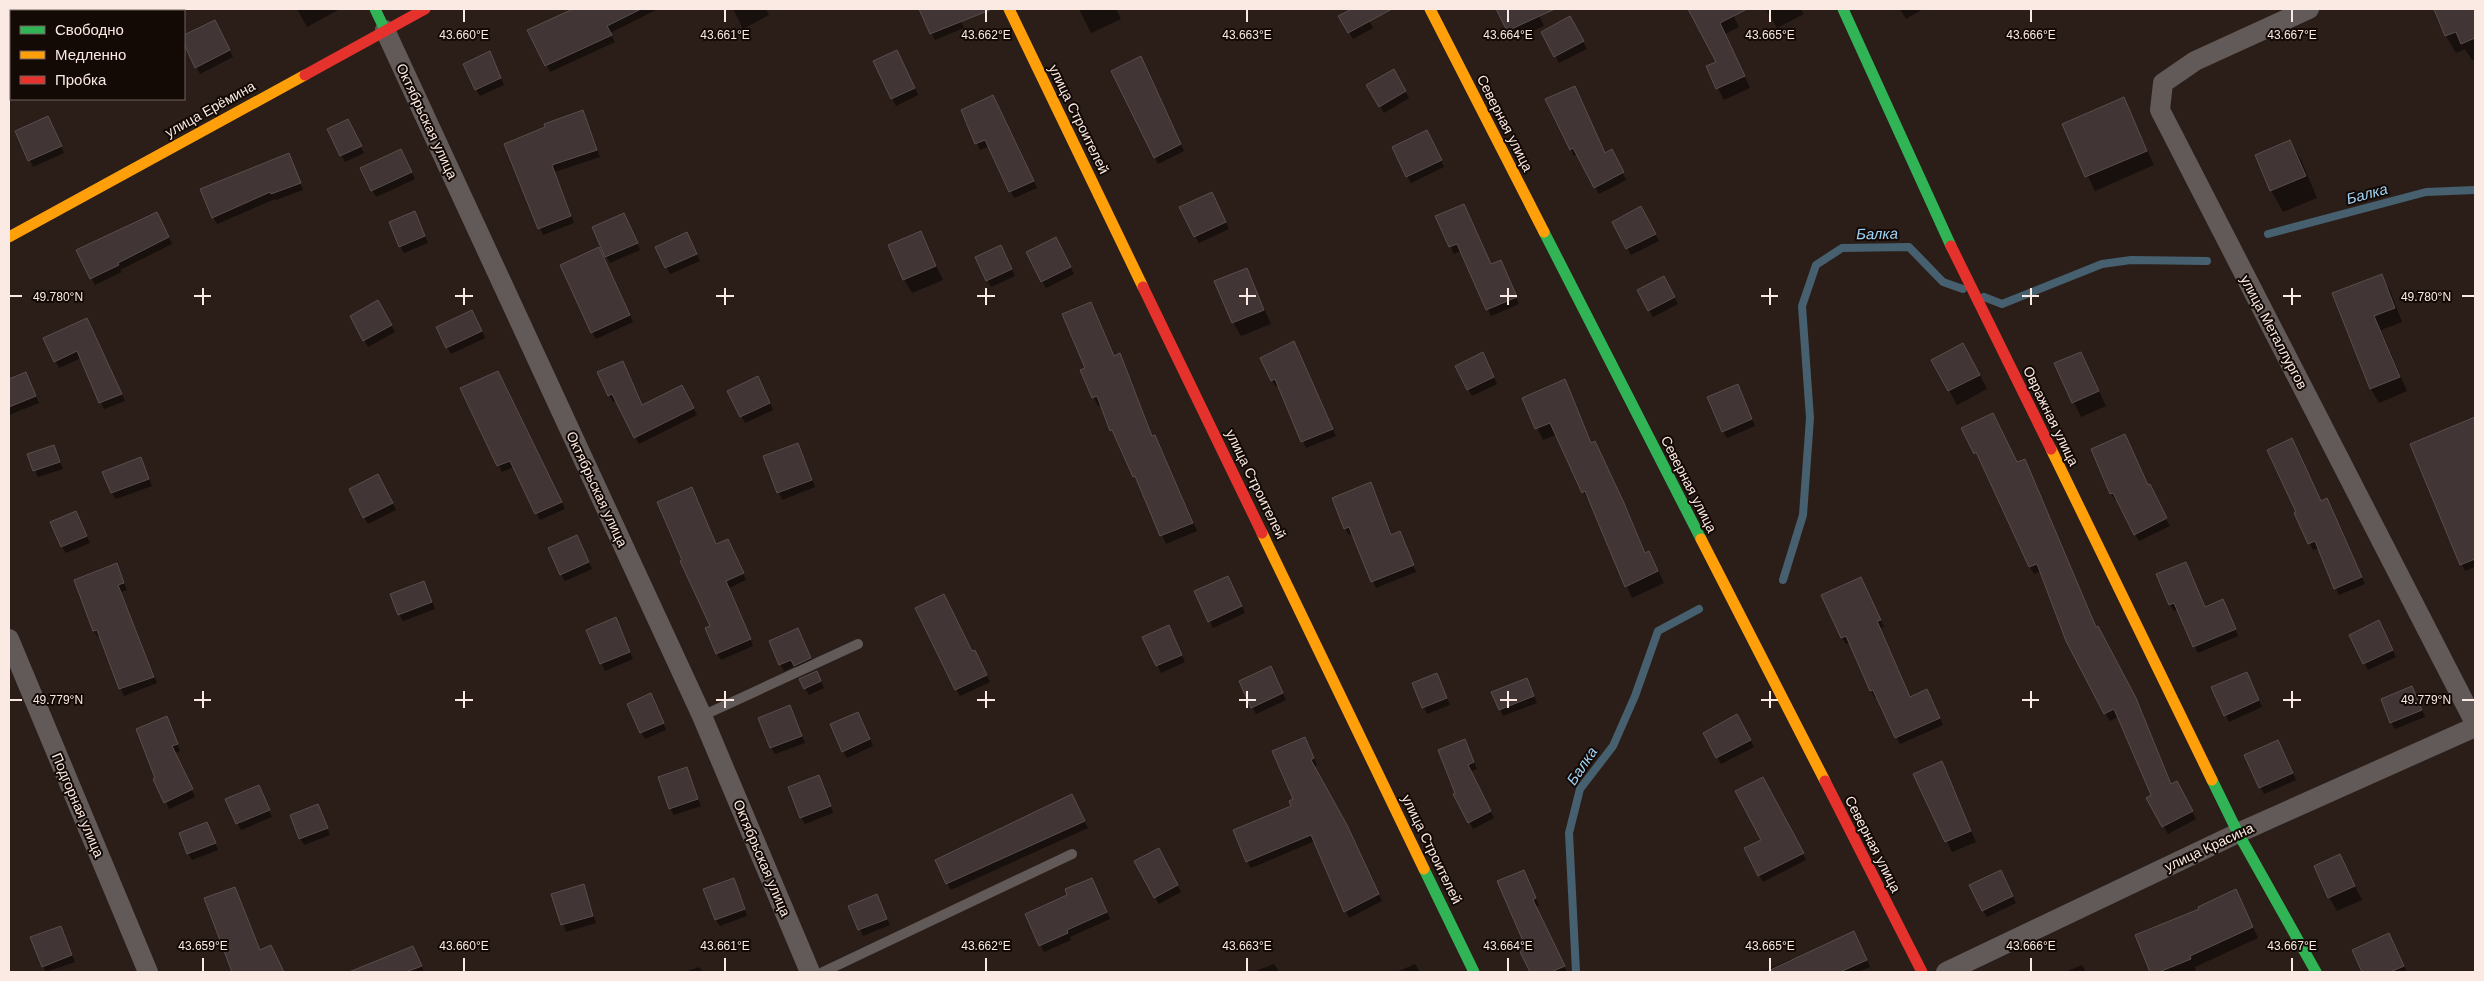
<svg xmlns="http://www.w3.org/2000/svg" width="2484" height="981" font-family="Helvetica,sans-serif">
<rect width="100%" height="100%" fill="#2b1e18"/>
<g fill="#0007">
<polygon points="297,9 340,9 307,27"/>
<polygon points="576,9 658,9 610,33 615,42 550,72 529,31"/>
<polygon points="733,9 766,9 769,15 743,29"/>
<polygon points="921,9 956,9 964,28 935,40"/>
<polygon points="1079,9 1116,9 1121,19 1091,33"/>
<polygon points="1355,9 1362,9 1373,28 1353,39 1340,17"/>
<polygon points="1498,9 1536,9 1544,26 1513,40"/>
<polygon points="1690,9 1730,9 1739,27 1725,34 1750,88 1724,100 1707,67 1717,62"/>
<polygon points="1766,9 1801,9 1804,14 1777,28"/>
<polygon points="1900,9 1923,9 1906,19"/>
<polygon points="2443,9 2475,9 2475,59 2472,60 2465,49 2456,53 2446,36 2437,11"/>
<polygon points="1570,18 1587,49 1559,63 1543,33"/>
<polygon points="215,22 233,57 200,74 184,41 184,37"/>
<polygon points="901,58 918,95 896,106 875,61"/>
<polygon points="493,60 504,85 480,96 476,89"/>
<polygon points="1144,64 1184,151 1158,164 1155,157"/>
<polygon points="1393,71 1409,98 1384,113 1368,85"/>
<polygon points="1547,99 1605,154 1615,158 1626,180 1599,194 1578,154 1574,156 1571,149"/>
<polygon points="2123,99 2154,165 2095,191 2064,125"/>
<polygon points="996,103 1037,188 1014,198 989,146 980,150 963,110"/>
<polygon points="583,112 600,157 555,172 574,223 543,235 506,145"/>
<polygon points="51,124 64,153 33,167 16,131"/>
<polygon points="351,127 364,153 345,162 328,130"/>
<polygon points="1431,138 1444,167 1411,183 1407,176"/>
<polygon points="2290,141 2302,162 2317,198 2283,212 2271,190"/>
<polygon points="404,157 415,179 376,197 362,169"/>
<polygon points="292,161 303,190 276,200 275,199 217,224 213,217"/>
<polygon points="1215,200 1229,229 1199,243 1195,236"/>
<polygon points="1641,208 1659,241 1631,255 1613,222"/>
<polygon points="415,213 428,243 404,253 400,246"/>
<polygon points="624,214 640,250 610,263 606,256"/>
<polygon points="1437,217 1491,265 1504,268 1519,304 1491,316 1462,250 1454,254"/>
<polygon points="160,220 172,244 120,270 122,272 95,285 78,250"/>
<polygon points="920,233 943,280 912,293 904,279"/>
<polygon points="690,240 700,261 670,274 656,247"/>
<polygon points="1059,245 1074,274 1046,288 1042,281"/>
<polygon points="1005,253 1015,276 991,287 987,280"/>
<polygon points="603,255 633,322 596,339 592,332"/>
<polygon points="1246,269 1271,324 1241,336 1233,322"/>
<polygon points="2382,276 2390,290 2402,322 2381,330 2407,391 2379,403 2371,389 2333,293"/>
<polygon points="1663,278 1678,304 1653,317 1639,291"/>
<polygon points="378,302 395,332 368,347 351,316"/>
<polygon points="1095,312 1114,357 1119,355 1124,363 1153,437 1155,436 1160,445 1197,531 1166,544 1102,405 1098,406 1094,398 1082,371 1087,369"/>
<polygon points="476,318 485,338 451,354 447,347"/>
<polygon points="90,326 125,401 104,409 81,358 59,368 45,339"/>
<polygon points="1297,350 1336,436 1306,448 1279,385 1276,387 1272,380"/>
<polygon points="2081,353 2106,406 2081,417 2056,364"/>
<polygon points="1971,358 1987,389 1957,405 1933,360"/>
<polygon points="1486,361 1497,384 1472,396 1468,389"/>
<polygon points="599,373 643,407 686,394 697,415 639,444 617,400 613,402 609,395"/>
<polygon points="26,374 39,403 9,415 9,381"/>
<polygon points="502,379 565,509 540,520 514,467 502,472 462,389"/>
<polygon points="1564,381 1592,444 1601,454 1630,516 1646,554 1655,564 1664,583 1632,598 1591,503 1583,492 1556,435 1543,440 1523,398"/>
<polygon points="761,384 773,410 745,423 729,391"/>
<polygon points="1741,392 1755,426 1727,438 1723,431"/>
<polygon points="2475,419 2475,567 2465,571 2412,445"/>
<polygon points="1963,429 2017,464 2024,460 2096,628 2102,635 2140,707 2172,785 2176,783 2196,819 2168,834 2148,798 2153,795 2119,716 2110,721 2105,713 2068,641 2041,571 2034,574 2030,567 1980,460"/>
<polygon points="53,446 63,469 38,477 29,455"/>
<polygon points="2092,450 2148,486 2170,526 2139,541 2117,499 2115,500 2111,494"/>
<polygon points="801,451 815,487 782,500 764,457"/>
<polygon points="141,459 152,486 116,499 112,493"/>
<polygon points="382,482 396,510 368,524 364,517"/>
<polygon points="1374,490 1392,536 1400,533 1416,572 1376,588 1353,534 1349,535 1345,528"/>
<polygon points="2321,502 2330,506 2365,584 2339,595 2319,548 2313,550 2295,514"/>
<polygon points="76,512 90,543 66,553 62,547"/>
<polygon points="581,544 592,569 565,581 561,574"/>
<polygon points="716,546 731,547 746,580 729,588 753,646 721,660 717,653"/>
<polygon points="116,564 127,590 121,592 157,683 124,696 101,636 98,637 94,631 76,580"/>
<polygon points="2158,575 2205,608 2226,607 2238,636 2198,653 2178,610 2174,611 2170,605"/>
<polygon points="1231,584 1245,613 1213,628 1196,592"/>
<polygon points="1864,585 1884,627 1880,628 1910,698 1931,698 1943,725 1900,744 1877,696 1875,698 1871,691 1850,643 1846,644 1842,638 1823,595"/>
<polygon points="427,589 435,609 403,621 399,614"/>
<polygon points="619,625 633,659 605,671 587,630"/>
<polygon points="2382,629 2396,657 2368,670 2350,636"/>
<polygon points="1172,633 1185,662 1161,673 1144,637"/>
<polygon points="801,636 814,665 799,672 795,666 784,671 780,664"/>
<polygon points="975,651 990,682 960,696 956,689 972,652"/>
<polygon points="1274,675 1286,700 1256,714 1252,707"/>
<polygon points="820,679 824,688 809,695 805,688"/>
<polygon points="1527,680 1537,703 1503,716 1500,709"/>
<polygon points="2250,680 2262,707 2229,722 2213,688"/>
<polygon points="1440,681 1450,705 1427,714 1413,683"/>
<polygon points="2416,694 2425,717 2395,729 2391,722"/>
<polygon points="654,701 666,730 645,739 641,732"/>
<polygon points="790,707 805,743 775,754 771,747"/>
<polygon points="1737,716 1754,747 1721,764 1704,734"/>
<polygon points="862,720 873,746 847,758 843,751"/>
<polygon points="170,725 180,751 175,753 195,797 169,809 157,778"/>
<polygon points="1465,741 1477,769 1470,772 1494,818 1473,829 1455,794"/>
<polygon points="1308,745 1317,765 1314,767 1350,833 1382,901 1349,918 1315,841 1251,868 1247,861 1293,807"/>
<polygon points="2282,748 2296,780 2264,794 2246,755"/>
<polygon points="1941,762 1976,842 1952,852 1931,807"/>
<polygon points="686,768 701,806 674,815 670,808"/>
<polygon points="1762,779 1806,860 1763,882 1759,875 1762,840"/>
<polygon points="822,784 833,813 805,824 801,817"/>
<polygon points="262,793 272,817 241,830 237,823"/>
<polygon points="1075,802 1088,828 951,890 947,883"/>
<polygon points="318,806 330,835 304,845 300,838"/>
<polygon points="207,824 218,850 192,860 188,853"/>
<polygon points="1158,850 1181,892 1159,904 1136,862"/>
<polygon points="2339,856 2362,900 2337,911 2329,897"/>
<polygon points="1527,878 1539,905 1536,907 1567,972 1531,972 1518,945 1524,942"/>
<polygon points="2004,878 2016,903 1987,917 1983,910"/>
<polygon points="733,879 747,916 720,926 716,920"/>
<polygon points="583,886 596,923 566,932 553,895"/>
<polygon points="1095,886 1110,919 1070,937 1071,940 1044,952 1026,914"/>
<polygon points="235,888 261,951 271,946 284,972 234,972 206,899"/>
<polygon points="2236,891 2258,938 2195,967 2196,970 2190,972 2151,972 2136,936 2201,910"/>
<polygon points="876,895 890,925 863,936 850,906"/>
<polygon points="60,927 75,962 46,972 43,966"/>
<polygon points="2389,935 2407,972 2363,972 2354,951"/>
<polygon points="1857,939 1870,967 1858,972 1765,971 1791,959 1792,962"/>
<polygon points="413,947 424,972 374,972 371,964"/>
<polygon points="1274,964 1279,972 1253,972"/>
<polygon points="1415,964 1420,972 1397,972"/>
<polygon points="2082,965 2086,972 2065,972"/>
<polygon points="699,967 703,972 685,972"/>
</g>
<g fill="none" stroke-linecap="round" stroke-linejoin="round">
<g stroke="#476070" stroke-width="8">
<polyline points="2268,234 2426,192 2475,190"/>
<polyline points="1984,297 2002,304 2102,264 2131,260 2207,261"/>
<polyline points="1783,580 1803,515 1810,418 1802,306 1816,265 1842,248 1909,247 1943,282 1963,289"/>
<polyline points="1576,972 1569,833 1580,789 1613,746 1635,696 1658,631 1699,609"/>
</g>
</g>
<g fill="#413635" stroke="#594e4e">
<polygon points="573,9 641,9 607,26 612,35 545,66 527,30"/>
<polygon points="919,9 989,9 990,10 930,34"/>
<polygon points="1352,9 1392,9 1348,33 1338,16"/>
<polygon points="1496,9 1555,9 1507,31"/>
<polygon points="1688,9 1747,9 1720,23 1745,76 1716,89 1706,66 1716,62"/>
<polygon points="2434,9 2475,9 2475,38 2461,44 2456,32 2445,36"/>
<polygon points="1570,16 1584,41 1554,57 1541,32"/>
<polygon points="215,20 230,50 195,68 184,44 184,35"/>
<polygon points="897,50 915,88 891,99 873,61"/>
<polygon points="490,51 501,78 475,90 463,64"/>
<polygon points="1141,56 1181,144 1154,158 1111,71"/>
<polygon points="1394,69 1406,91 1379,107 1366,85"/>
<polygon points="1575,86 1605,153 1612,149 1624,172 1594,188 1573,148 1570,150 1545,99"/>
<polygon points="993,95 1034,181 1009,192 985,140 975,144 961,110"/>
<polygon points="2124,97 2147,151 2085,177 2062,124"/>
<polygon points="583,110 597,150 552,165 571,216 538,229 504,144 545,127 544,124"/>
<polygon points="48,116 62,146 28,161 15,131"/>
<polygon points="348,119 362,146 340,156 327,129"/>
<polygon points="1427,130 1442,160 1406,177 1392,147"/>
<polygon points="2290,140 2306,176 2270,191 2255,155"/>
<polygon points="401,149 412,172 371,191 360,168"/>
<polygon points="289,153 301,183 271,194 270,192 212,218 200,189"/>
<polygon points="1212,192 1226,222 1194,237 1179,207"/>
<polygon points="1464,204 1491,264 1501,260 1517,297 1486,310 1457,244 1449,247 1435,216"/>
<polygon points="1641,206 1656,234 1626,249 1612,222"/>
<polygon points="415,211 425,236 399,247 389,222"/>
<polygon points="157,212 169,237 118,263 119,265 90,279 76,250"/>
<polygon points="624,213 638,243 605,257 592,227"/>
<polygon points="921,231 936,266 903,280 888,245"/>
<polygon points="687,232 697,254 665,268 655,247"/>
<polygon points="1056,237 1071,267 1041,282 1026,252"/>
<polygon points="1001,245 1012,269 986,281 975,257"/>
<polygon points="599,247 630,315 591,333 560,265"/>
<polygon points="1247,268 1264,310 1232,323 1214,281"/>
<polygon points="2382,274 2395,308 2374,316 2400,377 2370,389 2332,293"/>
<polygon points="1664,276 1675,297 1648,311 1637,290"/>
<polygon points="378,300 392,325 363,341 350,316"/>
<polygon points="1091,302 1114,356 1120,353 1152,436 1155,435 1193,523 1160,536 1135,476 1133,477 1112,430 1110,431 1097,396 1092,398 1080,370 1085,368 1062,314"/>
<polygon points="472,310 482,331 446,348 436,327"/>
<polygon points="87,318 122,394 99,403 77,351 54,362 43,338"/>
<polygon points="1294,341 1333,429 1301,442 1275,379 1271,381 1260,358"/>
<polygon points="1963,343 1980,375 1948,391 1931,360"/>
<polygon points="1483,352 1494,377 1467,390 1455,366"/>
<polygon points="2081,352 2099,391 2072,403 2054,363"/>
<polygon points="623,361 642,405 682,385 694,408 634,438 612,394 608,396 597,372"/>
<polygon points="498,371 562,502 535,514 510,461 497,466 460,388"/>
<polygon points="26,372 36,396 9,407 9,379"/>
<polygon points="758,376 770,403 740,417 727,391"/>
<polygon points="1565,379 1591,443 1595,441 1624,503 1645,553 1649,551 1658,571 1625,587 1585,491 1582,493 1550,423 1535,429 1522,398"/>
<polygon points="1738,384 1752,419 1722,432 1707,397"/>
<polygon points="1993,413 2017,462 2025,459 2096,627 2098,626 2136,698 2171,784 2177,781 2193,811 2162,827 2146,798 2151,795 2114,709 2104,714 2066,641 2037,564 2029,567 1976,452 1974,454 1961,428"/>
<polygon points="2475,417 2475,559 2460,565 2410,444"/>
<polygon points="2125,434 2148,485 2150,484 2167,518 2134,535 2113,493 2110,494 2091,449"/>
<polygon points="2292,438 2321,501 2327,498 2362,577 2334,589 2315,541 2308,544 2294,513 2296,512 2267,450"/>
<polygon points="798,443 812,480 777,493 763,456"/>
<polygon points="54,445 60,462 33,471 27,454"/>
<polygon points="141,457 149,479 111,493 102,472"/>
<polygon points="378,474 393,503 363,518 349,489"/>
<polygon points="1371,482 1391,535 1400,531 1414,565 1371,582 1349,527 1344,529 1332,498"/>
<polygon points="692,487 716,544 728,539 744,573 726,581 751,639 716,654 705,628 710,626 680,561 682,560 657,502"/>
<polygon points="76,511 87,536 61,547 50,522"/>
<polygon points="577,535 589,562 560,575 548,548"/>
<polygon points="2186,562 2205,607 2223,599 2236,629 2193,647 2174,603 2169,605 2156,574"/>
<polygon points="117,563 124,583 118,585 154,677 119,689 97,630 93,631 74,580"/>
<polygon points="1228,576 1242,606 1208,622 1194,591"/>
<polygon points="1861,577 1881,620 1877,621 1910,697 1927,689 1940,718 1895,738 1873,690 1870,691 1846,636 1841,638 1821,595"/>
<polygon points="424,581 432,602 398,615 390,594"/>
<polygon points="944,594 972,651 975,650 987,675 955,690 915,608"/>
<polygon points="616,617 630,652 600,664 586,630"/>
<polygon points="2379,620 2393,650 2363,664 2349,635"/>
<polygon points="1169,625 1182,655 1156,666 1142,637"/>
<polygon points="798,628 811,658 794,666 791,660 779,665 769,641"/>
<polygon points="1271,666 1283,693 1251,708 1239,681"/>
<polygon points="817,671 821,681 804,689 799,679"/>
<polygon points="2247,672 2259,700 2224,716 2211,687"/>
<polygon points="1437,673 1447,698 1422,708 1412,683"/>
<polygon points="1527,678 1534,696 1499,710 1491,692"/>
<polygon points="2412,686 2422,710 2390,723 2381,699"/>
<polygon points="651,693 664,723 640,733 627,704"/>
<polygon points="790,705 802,736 770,748 758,718"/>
<polygon points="858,712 870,739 842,752 830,724"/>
<polygon points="1737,714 1751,740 1716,758 1703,733"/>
<polygon points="167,716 178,744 172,746 193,789 164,803 153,779 155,778 136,729"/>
<polygon points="1305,737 1314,758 1311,760 1347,825 1379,894 1344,912 1311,835 1246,862 1233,830 1291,806 1289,801 1293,799 1272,751"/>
<polygon points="1465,739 1474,762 1468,765 1491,811 1468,823 1453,794 1455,793 1438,750"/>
<polygon points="2278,740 2293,773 2259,788 2244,755"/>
<polygon points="1942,761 1971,831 1945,842 1913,774"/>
<polygon points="687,767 698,799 669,809 658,777"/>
<polygon points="819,775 831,806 800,818 788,787"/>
<polygon points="1763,777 1804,853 1758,876 1744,848 1761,840 1735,791"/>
<polygon points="259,785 270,810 236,824 225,799"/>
<polygon points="1072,794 1085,821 946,884 935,860"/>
<polygon points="318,804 328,828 299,839 290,815"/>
<polygon points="207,822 216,843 187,854 179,833"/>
<polygon points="1159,848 1178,885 1154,898 1134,861"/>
<polygon points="2340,854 2355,886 2328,898 2314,866"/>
<polygon points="1524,870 1536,898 1533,900 1565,966 1551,972 1530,972 1516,944 1523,941 1497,881"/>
<polygon points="2001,870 2013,896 1982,911 1969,885"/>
<polygon points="734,878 745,909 715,920 703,889"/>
<polygon points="1092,878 1107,912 1067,930 1068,933 1039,946 1025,914 1067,895 1065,889"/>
<polygon points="584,884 593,916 561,925 551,894"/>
<polygon points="235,887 260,950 271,945 284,972 232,972 204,898"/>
<polygon points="2236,889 2253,927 2190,956 2191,959 2159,972 2150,972 2135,935 2199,909 2198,907"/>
<polygon points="877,894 887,919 858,930 848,906"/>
<polygon points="61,926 72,955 42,967 30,937"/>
<polygon points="1854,931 1867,960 1840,972 1766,972"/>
<polygon points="2389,933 2404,966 2390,972 2362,972 2352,950"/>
<polygon points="413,946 422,966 406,972 349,972"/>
</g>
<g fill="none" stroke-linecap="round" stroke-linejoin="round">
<g stroke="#615a58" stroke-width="10">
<polyline points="702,716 858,644"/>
<polyline points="823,972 1072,854"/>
</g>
<g stroke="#615a58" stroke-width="20">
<polyline points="2309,9 2195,61 2163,83 2160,110 2475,723"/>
<polyline points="385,30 702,716 810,972"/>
<polyline points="9,639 148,972"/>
<polyline points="1946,972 2238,833 2475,727"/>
</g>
<g stroke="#30b455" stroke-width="11">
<polyline points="375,9 385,30"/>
<polyline points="1843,9 1951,246"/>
<polyline points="1544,232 1701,539"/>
<polyline points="2212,780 2238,833 2316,972"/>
<polyline points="1424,869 1474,972"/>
</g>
<g stroke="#ff9f0a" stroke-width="11">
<polyline points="1009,9 1143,287"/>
<polyline points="1430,9 1544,232"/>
<polyline points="9,237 305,75"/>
<polyline points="2051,449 2212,780"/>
<polyline points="1262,533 1424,869"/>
<polyline points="1701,539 1825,781"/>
</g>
<g stroke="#e5322d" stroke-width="11">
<polyline points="305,75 425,9"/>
<polyline points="1951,246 2051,449"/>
<polyline points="1143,287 1262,533"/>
<polyline points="1825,781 1922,972"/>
</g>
</g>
<path fill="none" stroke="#fbeae3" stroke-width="2" d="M464,10V22M725,10V22M986,10V22M1247,10V22M1508,10V22M1770,10V22M2031,10V22M2292,10V22M203,288V305M464,288V305M725,288V305M986,288V305M1247,288V305M1508,288V305M1770,288V305M2031,288V305M2292,288V305M10,296H22M194,296H211M455,296H473M716,296H734M977,296H995M1239,296H1256M1500,296H1517M1761,296H1778M2022,296H2039M2283,296H2301M2462,296H2474M203,691V708M464,691V708M725,691V708M986,691V708M1247,691V708M1508,691V708M1770,691V708M2031,691V708M2292,691V708M10,700H22M194,700H211M455,700H473M716,700H734M977,700H995M1239,700H1256M1500,700H1517M1761,700H1778M2022,700H2039M2283,700H2301M2462,700H2474M203,958V971M464,958V971M725,958V971M986,958V971M1247,958V971M1508,958V971M1770,958V971M2031,958V971M2292,958V971"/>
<g text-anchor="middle" stroke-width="4" stroke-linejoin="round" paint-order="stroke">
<g font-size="14" fill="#fbeae3" stroke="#130905">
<text transform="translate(210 109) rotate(-29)" y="5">улица Ерёмина</text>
<text transform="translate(1079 119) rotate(64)" y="5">улица Строителей</text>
<text transform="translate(427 121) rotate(65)" y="5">Октябрьская улица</text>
<text transform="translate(1505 123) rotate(63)" y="5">Северная улица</text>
<text transform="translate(2274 332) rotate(62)" y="5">улица Металлургов</text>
<text transform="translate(2051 416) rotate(64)" y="5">Овражная улица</text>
<text transform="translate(1256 484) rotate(64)" y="5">улица Строителей</text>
<text transform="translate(1689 484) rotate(63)" y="5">Северная улица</text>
<text transform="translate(597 489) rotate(65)" y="5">Октябрьская улица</text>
<text transform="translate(78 805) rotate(67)" y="5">Подгорная улица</text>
<text transform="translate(1873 844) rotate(63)" y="5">Северная улица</text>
<text transform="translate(2209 847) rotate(-25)" y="5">улица Красина</text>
<text transform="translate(1432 849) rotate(64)" y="5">улица Строителей</text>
<text transform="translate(762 858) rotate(67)" y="5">Октябрьская улица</text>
</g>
<g font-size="15" font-style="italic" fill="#9fd4f8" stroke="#130905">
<text transform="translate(2367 194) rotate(-15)" y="5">Балка</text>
<text transform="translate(1877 234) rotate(-1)" y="5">Балка</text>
<text transform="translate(1582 766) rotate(-56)" y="5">Балка</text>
</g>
</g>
<g font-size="12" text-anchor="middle" fill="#fbeae3" stroke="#130905" stroke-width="4" stroke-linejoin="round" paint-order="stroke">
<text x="464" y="39">43.660°E</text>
<text x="725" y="39">43.661°E</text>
<text x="986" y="39">43.662°E</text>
<text x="1247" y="39">43.663°E</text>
<text x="1508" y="39">43.664°E</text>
<text x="1770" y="39">43.665°E</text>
<text x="2031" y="39">43.666°E</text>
<text x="2292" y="39">43.667°E</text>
<text x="58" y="301">49.780°N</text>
<text x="2426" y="301">49.780°N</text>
<text x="58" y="704">49.779°N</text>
<text x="2426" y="704">49.779°N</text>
<text x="203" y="950">43.659°E</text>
<text x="464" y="950">43.660°E</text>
<text x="725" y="950">43.661°E</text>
<text x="986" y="950">43.662°E</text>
<text x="1247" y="950">43.663°E</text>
<text x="1508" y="950">43.664°E</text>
<text x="1770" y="950">43.665°E</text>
<text x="2031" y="950">43.666°E</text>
<text x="2292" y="950">43.667°E</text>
</g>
<rect width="2484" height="981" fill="none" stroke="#fbeae3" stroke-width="20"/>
<rect x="10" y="10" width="175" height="90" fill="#130905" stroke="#70635e"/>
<rect x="20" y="26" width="25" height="8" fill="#30b455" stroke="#70635e"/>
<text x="55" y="35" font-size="15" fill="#fbeae3">Свободно</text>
<rect x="20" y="51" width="25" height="8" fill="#ff9f0a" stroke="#70635e"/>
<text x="55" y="60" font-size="15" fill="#fbeae3">Медленно</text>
<rect x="20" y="76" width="25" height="8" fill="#e5322d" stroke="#70635e"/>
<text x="55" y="85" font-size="15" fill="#fbeae3">Пробка</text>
</svg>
